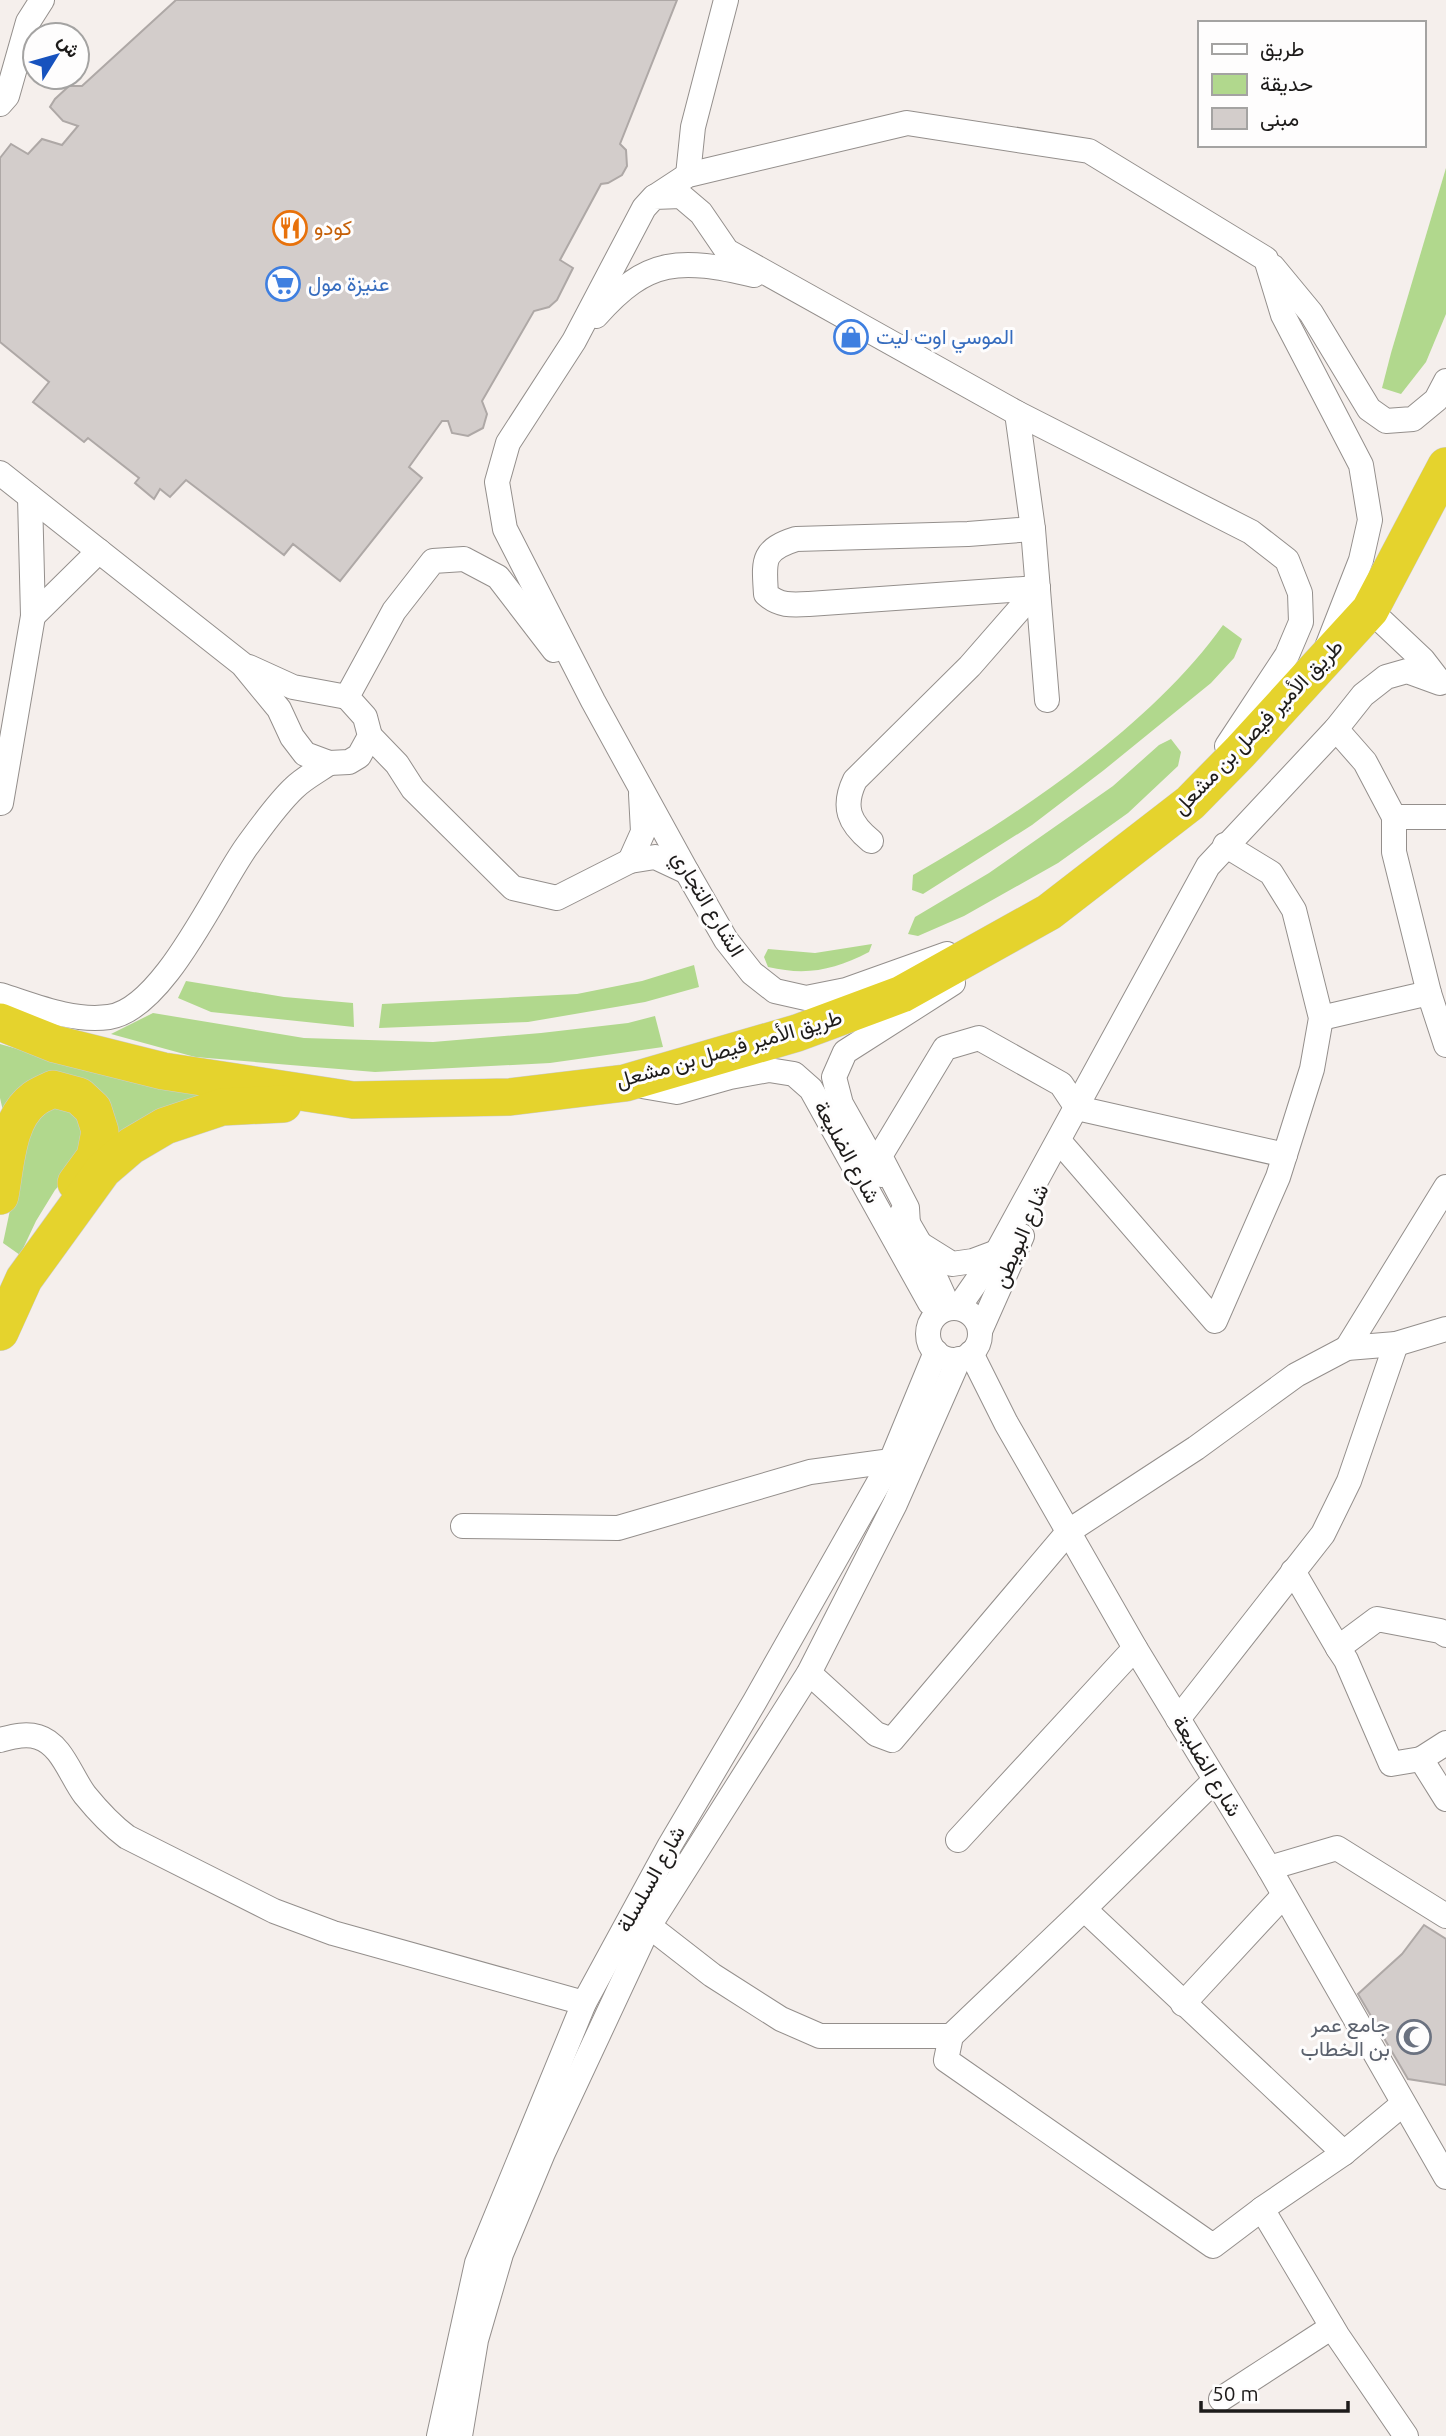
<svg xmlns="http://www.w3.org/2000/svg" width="1446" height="2436" font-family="Ubuntu,Vazirmatn,sans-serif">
<rect width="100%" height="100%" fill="#f5efec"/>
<g fill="#b1d88d">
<polygon points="1446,168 1446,314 1426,362 1401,394 1382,388 1391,353"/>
<path d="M1223,625L1242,639L1234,658L1211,683L1104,770L1032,825L923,894L912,890L913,875C1019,815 1152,725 1223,625Z"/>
<polygon points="1171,739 1181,752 1178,766 1128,813 1058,863 964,916 918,936 908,934 915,917 989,873 1113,786 1159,745"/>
<path d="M872,944L869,952C834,970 807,976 768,967L764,957L768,949L815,953Z"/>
<polygon points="694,965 699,987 645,1002 528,1022 379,1028 382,1004 577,994 642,981"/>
<polygon points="186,981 284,997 353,1003 354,1027 211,1012 178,998"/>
<polygon points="153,1013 304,1038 433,1042 541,1033 628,1023 655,1016 663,1047 550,1063 375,1072 195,1057 111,1034"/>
<polygon points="0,1044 120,1078 211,1097 107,1147 85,1083 6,1124 0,1098"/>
<polygon points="61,1106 83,1117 80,1162 55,1190 36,1221 20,1255 3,1243 13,1196 36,1112"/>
</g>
<g fill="#d3cdcb" stroke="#aea8a6" stroke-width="2">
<polygon points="176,0 677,0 620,144 626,150 627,166 622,175 608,183 601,184 560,260 573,268 557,300 549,307 534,311 482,401 487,414 483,428 468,436 452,433 448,421 442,421 409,467 422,478 340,581 293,544 284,555 186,480 170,497 160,489 154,499 135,483 139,478 88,438 84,442 33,402 49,382 0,342 0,158 11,144 28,154 42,139 62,145 78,126 63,121 50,107 55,99 69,86 82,86"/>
<polygon points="1424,1925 1446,1939 1446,2085 1408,2079 1358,1994 1402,1954"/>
</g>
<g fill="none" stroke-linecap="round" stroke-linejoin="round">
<g stroke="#948f8c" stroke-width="26">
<g id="minor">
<polyline points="0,104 7,96 28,22 42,0"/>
<polyline points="688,175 693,127 726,0"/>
<polyline points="656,196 688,175 907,123 1089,151 1266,259 1283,315 1361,465 1370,520 1361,560 1327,647"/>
<polyline points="1273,267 1311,313 1369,409 1386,421 1413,419 1436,400 1446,381"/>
<path d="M596,316C648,257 680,258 754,275"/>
<polyline points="1017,413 1033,529 1047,700"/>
<polyline points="0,473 242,664 279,709 292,737 305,754 329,763 349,762 359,756 370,736 365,717 347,697 394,611 433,561 464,559 498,577 554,650"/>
<path d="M1033,529L968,534L796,539C761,550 764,561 766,594C779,606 792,605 809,604L1038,588"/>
<polyline points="1370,610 1423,660 1440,682"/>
<polyline points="33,616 99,551"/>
<polyline points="249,667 293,687 347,697"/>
<polyline points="1336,729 1365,762 1394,817 1394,852 1429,993 1446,1045"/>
<polyline points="370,736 397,764 413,789 513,888 557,898 630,861 655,857 687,872"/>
<polyline points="1,803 33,616 30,497"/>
<polyline points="1394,817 1446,817"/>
<path d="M871,841C849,823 842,807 855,780L970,666L1038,588"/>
<polyline points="630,861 643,832 641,794"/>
<polyline points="947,954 846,990 806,998 775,991 752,973 726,940 687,872 593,701 505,529 497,482 508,443 574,341 644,208 654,197 681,196 701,213 727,251 1017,413 1251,532 1287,560 1300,593 1301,622 1287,655 1227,746"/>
<path d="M0,995C35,1006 72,1022 109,1017C164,1009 216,889 247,846C261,827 277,804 294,788C304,778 318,771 329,763"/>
<polyline points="1321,1018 1429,993"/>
<polyline points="636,1085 677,1092 730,1077 769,1070 794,1074 811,1089 930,1303"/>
<polyline points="1059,1141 1215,1321 1278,1177 1312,1069 1321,1018 1294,910 1271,873 1225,845"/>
<polyline points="881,1175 841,1104 834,1077 845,1052 953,983"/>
<polyline points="902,1213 920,1244 949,1308"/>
<polyline points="908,1225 907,1208 880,1156 945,1048 979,1038 1061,1084 1077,1108 1285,1155"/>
<polyline points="920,1244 952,1264 973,1261 997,1252"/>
<polyline points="958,1308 997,1252 1208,866 1336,729 1363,695 1386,677 1407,671 1440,683"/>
<circle cx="954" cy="1334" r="26"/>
<polyline points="980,1331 1022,1236"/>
<polyline points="1347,1348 1446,1187"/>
<polyline points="971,1353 1006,1423 1135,1648 1269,1868 1446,2177"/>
<polyline points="463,1526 618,1528 810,1472 891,1461"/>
<polyline points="1293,1571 1338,1648 1377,1619 1440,1631 1446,1635"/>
<polyline points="1338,1648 1346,1660 1391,1764 1421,1759"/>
<polyline points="809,1673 876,1734 892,1740 1069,1531 1196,1448 1296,1375 1347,1348 1396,1344 1446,1329"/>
<polyline points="1178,1719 1323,1534 1349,1481 1396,1344"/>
<path d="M0,1740C12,1737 25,1733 38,1737C62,1744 71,1777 85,1795C98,1811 111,1825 127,1837L274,1911L333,1933L584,2003"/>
<polyline points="1446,1743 1421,1759 1446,1799"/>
<polyline points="1215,1780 1084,1909 951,2036 946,2060 1213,2246 1262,2209 1337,2335 1406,2436"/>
<polyline points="958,1840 1135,1648"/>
<polyline points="1269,1868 1337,1848 1446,1916"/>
<polyline points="1084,1909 1344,2153"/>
<polyline points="649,1926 712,1975 781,2019 820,2036 951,2036"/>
<polyline points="1183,2004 1284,1895"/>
<polyline points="1262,2209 1344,2153 1403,2104"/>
<polyline points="1221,2399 1332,2327"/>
<polyline points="439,2436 477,2263 584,2003 670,1845 755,1701 891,1461 936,1352"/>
<polyline points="460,2436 476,2340 501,2254 543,2153 649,1926 809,1673 895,1504 959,1359"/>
</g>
</g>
<g stroke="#cdcdcd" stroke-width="38">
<g id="highway">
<polyline points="0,1022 55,1044 163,1071 353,1100 510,1097 625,1083 797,1033 902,994 1049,912 1190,803 1240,752 1370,610 1446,466"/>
<path d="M0,1196C6,1165 7,1119 34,1099C39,1095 47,1092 53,1089L79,1096L93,1109L100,1131L95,1157L76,1183"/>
<polyline points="0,1332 24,1279 103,1170 131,1146 165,1126 222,1107 283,1104"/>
</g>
</g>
<use href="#minor" stroke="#fff" stroke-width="24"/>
<use href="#highway" stroke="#e5d32d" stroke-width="37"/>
</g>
<defs>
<g id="restaurant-ring" transform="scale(1.75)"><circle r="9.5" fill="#fefdfd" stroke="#e8710a" stroke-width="1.5"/><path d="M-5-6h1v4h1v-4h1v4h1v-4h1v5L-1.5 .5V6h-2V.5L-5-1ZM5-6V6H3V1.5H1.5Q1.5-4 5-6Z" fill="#e8710a"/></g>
<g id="supermarket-ring" transform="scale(1.75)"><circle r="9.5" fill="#fefdfd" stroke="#3f7fe0" stroke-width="1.5"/><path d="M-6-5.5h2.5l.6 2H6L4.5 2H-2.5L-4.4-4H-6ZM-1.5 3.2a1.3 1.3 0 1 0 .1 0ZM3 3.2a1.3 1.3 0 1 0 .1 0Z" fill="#3f7fe0"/></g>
<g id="shop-ring" transform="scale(1.75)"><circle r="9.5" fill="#fefdfd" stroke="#3f7fe0" stroke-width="1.5"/><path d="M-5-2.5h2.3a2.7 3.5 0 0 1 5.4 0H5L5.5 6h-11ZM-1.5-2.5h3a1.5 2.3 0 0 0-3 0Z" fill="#3f7fe0"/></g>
<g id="mosque-ring" transform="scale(1.75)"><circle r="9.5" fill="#fefdfd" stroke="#6b7280" stroke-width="1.5"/><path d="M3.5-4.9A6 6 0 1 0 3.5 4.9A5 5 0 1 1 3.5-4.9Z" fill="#6b7280"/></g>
</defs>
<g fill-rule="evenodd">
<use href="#restaurant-ring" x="290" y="228"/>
<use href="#supermarket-ring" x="283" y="284"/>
<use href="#shop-ring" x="851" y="337"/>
<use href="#mosque-ring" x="1414" y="2037"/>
</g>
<g text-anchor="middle" stroke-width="6" stroke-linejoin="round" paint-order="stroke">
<g font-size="21" fill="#c56008" stroke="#fefdfd" text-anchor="start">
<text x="314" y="235">كودو</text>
</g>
<g font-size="21" fill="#366cbe" stroke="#fefdfd" text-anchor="start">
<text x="308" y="291">عنيزة مول</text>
<text x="876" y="344">الموسي اوت ليت</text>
</g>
<g font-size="21" fill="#1d1b1a" stroke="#fefdfd">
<text transform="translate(1258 727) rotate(-46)" y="7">طريق الأمير فيصل بن مشعل</text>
<text transform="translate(708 904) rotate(59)" y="7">الشارع التجاري</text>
<text transform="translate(729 1049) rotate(-16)" y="7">طريق الأمير فيصل بن مشعل</text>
<text transform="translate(847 1152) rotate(61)" y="7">شارع الضليعة</text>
<text transform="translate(1021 1236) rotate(-67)" y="7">شارع البويطن</text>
<text transform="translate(1207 1766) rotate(59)" y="7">شارع الضليعة</text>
<text transform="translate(651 1879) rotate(-61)" y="7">شارع السلسلة</text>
</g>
<g font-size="21" fill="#5b616d" stroke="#fefdfd" text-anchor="end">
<text x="1390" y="2032">جامع عمر<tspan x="1390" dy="24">بن الخطاب</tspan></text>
</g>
</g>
<rect x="1198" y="21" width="228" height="126" fill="#fefdfd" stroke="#a4a3a2" stroke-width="2"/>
<rect x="1212" y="44" width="35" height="10" fill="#ffffff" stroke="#a4a3a2" stroke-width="2"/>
<text x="1260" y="56" font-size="21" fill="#1d1b1a">طريق</text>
<rect x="1212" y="74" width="35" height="21" fill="#b1d88d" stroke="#a4a3a2" stroke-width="2"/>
<text x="1260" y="91" font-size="21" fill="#1d1b1a">حديقة</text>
<rect x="1212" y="108" width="35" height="21" fill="#d3cdcb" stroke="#a4a3a2" stroke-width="2"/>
<text x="1260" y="126" font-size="21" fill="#1d1b1a">مبنى</text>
<g transform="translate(56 56) rotate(53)"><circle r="33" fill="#fefdfd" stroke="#a4a3a2" stroke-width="2"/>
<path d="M0-5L12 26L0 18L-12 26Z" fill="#1752be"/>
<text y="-10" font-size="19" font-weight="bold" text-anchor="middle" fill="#1d1b1a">ش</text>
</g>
<path d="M1201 2401v10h147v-10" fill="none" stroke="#1d1b1a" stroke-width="3.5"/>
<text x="1212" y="2401" font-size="21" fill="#1d1b1a" stroke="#fefdfd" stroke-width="5" paint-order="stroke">50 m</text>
</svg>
